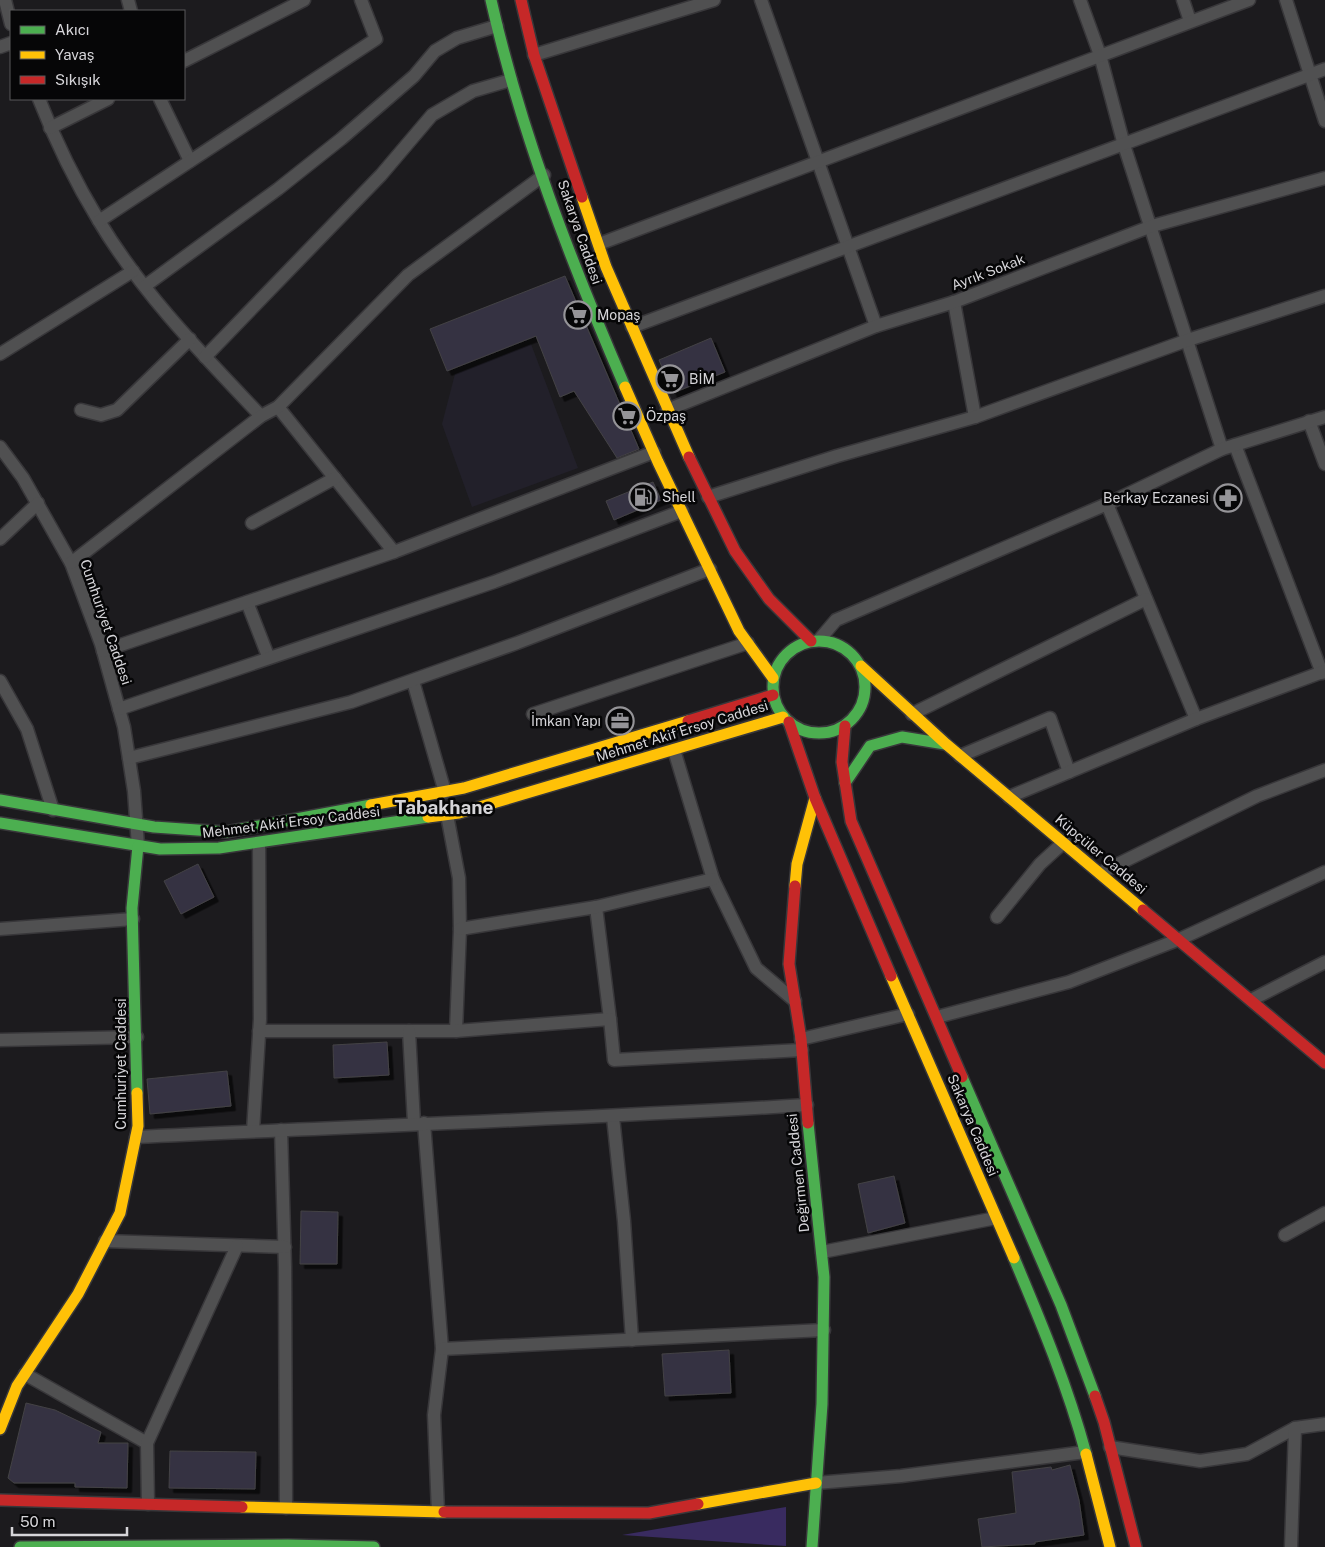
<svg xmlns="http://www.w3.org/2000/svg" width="1325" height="1547" font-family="'Public Sans',sans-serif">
<defs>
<filter id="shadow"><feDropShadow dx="4.5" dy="4.5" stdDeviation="0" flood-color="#0009"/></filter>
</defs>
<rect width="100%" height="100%" fill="#1c1b1e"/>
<polygon fill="#22202a" points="531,344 578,468 472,507 442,424 455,374"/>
<polygon fill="#392b60" points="786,1507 786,1546 622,1535"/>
<g fill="#363242" stroke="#434245" filter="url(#shadow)">
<polygon points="565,276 639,449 617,458 574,391 560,397 536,336 447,371 430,329"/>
<polygon points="711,338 725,372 673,393 659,360"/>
<polygon points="653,482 661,500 614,520 606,501"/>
<polygon points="198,864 214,897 181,914 164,881"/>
<polygon points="387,1042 389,1075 334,1078 333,1045"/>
<polygon points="227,1071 231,1106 150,1114 147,1079"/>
<polygon points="894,1176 905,1223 868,1233 858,1184"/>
<polygon points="301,1211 338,1212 337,1264 300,1264"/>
<polygon points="729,1350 731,1393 665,1396 662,1354"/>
<polygon points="26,1403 55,1410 101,1432 98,1443 128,1443 127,1488 75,1487 75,1483 14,1483 8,1478"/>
<polygon points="170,1451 256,1452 255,1489 169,1488"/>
<polygon points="1070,1465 1079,1500 1084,1535 1035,1542 1035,1544 982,1547 978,1519 1016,1513 1012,1472 1051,1467 1052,1470"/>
</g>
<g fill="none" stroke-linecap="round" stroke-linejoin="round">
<g stroke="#38373a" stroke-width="15">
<g id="street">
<polyline points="5,0 11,24"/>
<polyline points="128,0 131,11"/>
<polyline points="761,0 876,326"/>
<polyline points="1080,0 1100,55 1124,145 1222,449"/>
<polyline points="1183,0 1190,21"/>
<polyline points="1286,0 1325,121"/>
<polyline points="0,47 11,43"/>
<polyline points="534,55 714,0"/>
<polyline points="184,61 304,0"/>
<path d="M39,99C55,140 76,183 99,221C142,293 203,355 261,416"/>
<polyline points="160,99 190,161"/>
<polyline points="50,128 108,99"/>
<polyline points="99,221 376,39 361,0"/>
<polyline points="599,244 1249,0"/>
<polyline points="145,286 278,189 341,139 414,76 435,51 457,38 497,26"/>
<polyline points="954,302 975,417"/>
<polyline points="632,327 1325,69"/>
<polyline points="0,354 133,271"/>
<polyline points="205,357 381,175 432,115 473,91 511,80"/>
<polyline points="278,407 394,552 654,452"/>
<polyline points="81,410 101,415 117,410 190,339"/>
<polyline points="667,410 876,326 954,302 1152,226 1325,178"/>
<polyline points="1309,421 1325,464"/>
<polyline points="1235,445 1322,673"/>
<polyline points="0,447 23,478 71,563 101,644 124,727 134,791 138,846"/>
<polyline points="708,497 837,456 975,417 1188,340 1325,296"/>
<polyline points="1107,504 1196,719"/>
<polyline points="252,523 335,478"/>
<polyline points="0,539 38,503"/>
<polyline points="71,563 261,416 278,407 408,275 544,175"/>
<polyline points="247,602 268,656"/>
<polyline points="819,640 836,620 1107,504 1222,449 1325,417"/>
<polyline points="103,651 394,552"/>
<polyline points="0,681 27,729 53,810"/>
<polyline points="413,681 445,792"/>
<polyline points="119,709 494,582 682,511"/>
<polyline points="533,714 748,643"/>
<polyline points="912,714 1146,599"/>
<polyline points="674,750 713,879 756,968 795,1001"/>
<polyline points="960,756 1050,718 1069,772"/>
<polyline points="129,758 351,702 517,643 710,569"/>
<polyline points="1009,797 1196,719 1325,671"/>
<polyline points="447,815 459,878 460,929 456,1031"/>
<polyline points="1100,873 1257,796 1325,770"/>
<polyline points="596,907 610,1019"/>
<polyline points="997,917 1040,864 1064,842"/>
<polyline points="0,929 133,919"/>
<polyline points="460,929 596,907 713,879"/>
<polyline points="1251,1000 1325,962"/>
<polyline points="937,1017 1069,982 1180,939 1325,872"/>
<polyline points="259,1031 456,1031 610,1019 614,1060 802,1050"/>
<polyline points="409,1031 414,1123"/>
<polyline points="801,1039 908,1014"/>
<polyline points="0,1040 137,1037"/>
<polyline points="613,1117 624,1221 632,1340"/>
<polyline points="424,1123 442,1349 434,1415 438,1512"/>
<polyline points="281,1130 285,1267 286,1508"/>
<polyline points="253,1131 260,1019 259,843"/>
<path d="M136,1137C359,1126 583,1119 807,1105"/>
<polyline points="1285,1235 1325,1213"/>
<polyline points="105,1241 285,1247"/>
<polyline points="822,1252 996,1218"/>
<polyline points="442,1349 824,1330"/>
<polyline points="25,1374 147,1443"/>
<polyline points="1110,1447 1200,1461 1247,1454 1295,1428 1325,1424"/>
<polyline points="816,1483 901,1476 1085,1452"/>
<polyline points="148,1504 147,1443 237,1246"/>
<polyline points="1291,1547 1295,1428"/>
</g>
</g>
<g stroke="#38373a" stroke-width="14">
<g id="fast">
<path d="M491,0C521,133 571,262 625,387"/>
<circle cx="819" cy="687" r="46"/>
<polyline points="845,783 870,746 902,737 945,744"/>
<polyline points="0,800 154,827 226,832 371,805"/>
<polyline points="0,823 160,849 219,848 428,817"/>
<polyline points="962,1077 1061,1305 1095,1396"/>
<polyline points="137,1093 132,908 138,846"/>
<polyline points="808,1123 824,1277 822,1404 812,1547"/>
<path d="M1014,1258C1041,1322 1068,1387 1086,1454"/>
<polyline points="20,1547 288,1545 374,1547"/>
</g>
</g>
<g stroke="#38373a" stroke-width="14">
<g id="slow">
<polyline points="582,197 606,267 689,457"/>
<polyline points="625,387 658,462 739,631 773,678"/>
<polyline points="861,666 946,744 1143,910"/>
<polyline points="371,805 464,788 688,721"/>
<polyline points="428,817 459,813 783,717"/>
<polyline points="795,886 797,864 815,798"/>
<polyline points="891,976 1014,1258"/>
<polyline points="0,1429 17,1386 78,1294 120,1213 138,1126 137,1093"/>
<polyline points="1086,1454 1110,1547"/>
<polyline points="698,1504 816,1483"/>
<polyline points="242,1507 444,1512"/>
</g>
</g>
<g stroke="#38373a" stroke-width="14">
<g id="jam">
<polyline points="521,0 534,55 582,197"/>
<polyline points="689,457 735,551 769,599 811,641"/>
<polyline points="688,721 773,695"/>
<polyline points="789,722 815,798 891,976"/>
<polyline points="845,726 842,762 851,821 962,1077"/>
<polyline points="795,886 789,964 801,1039 808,1123"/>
<polyline points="1143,910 1325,1063"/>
<polyline points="1095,1396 1104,1422 1136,1547"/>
<polyline points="0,1500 242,1507"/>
<polyline points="444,1512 649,1513 698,1504"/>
</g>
</g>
<use href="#street" stroke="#505051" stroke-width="12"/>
<use href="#fast" stroke="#4caf50" stroke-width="11"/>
<use href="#slow" stroke="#ffc107" stroke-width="11"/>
<use href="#jam" stroke="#c62828" stroke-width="11"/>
</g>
<defs>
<g id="supermarket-ring" transform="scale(1.4375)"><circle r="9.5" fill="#060607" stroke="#959498" stroke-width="1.5"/><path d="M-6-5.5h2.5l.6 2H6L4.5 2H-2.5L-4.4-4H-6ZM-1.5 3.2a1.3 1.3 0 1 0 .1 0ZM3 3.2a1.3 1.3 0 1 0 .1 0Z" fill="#959498"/></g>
<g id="fuel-ring" transform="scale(1.4375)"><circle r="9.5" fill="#060607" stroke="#959498" stroke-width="1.5"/><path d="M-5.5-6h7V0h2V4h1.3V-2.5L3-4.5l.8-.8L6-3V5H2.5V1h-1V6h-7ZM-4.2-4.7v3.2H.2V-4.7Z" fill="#959498"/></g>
<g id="pharmacy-ring" transform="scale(1.4375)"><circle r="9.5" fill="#060607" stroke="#959498" stroke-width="1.5"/><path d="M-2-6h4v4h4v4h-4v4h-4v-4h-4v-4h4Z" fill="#959498"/></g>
<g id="office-ring" transform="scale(1.4375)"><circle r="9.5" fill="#060607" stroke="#959498" stroke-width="1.5"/><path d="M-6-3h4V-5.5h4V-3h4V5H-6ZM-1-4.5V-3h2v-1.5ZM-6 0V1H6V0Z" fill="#959498"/></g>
</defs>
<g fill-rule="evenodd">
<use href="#supermarket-ring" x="578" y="315"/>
<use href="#supermarket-ring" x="670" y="379"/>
<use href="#supermarket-ring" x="627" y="416"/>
<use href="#fuel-ring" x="643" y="497"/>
<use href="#pharmacy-ring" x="1228" y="498"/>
<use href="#office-ring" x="620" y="721"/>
</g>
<g text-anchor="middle" stroke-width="5" stroke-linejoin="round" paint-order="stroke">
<g font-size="14" fill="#d6d5d9" stroke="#060607">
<text transform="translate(580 232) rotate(71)" y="5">Sakarya Caddesi</text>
<text transform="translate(988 272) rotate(-21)" y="5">Ayrık Sokak</text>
<text transform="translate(106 622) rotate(71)" y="5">Cumhuriyet Caddesi</text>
<text transform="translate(682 731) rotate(-17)" y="5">Mehmet Akif Ersoy Caddesi</text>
<text transform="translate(291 822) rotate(-7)" y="5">Mehmet Akif Ersoy Caddesi</text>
<text transform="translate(1101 854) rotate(40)" y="5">Küpçüler Caddesi</text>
<text transform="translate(121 1064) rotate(-90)" y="5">Cumhuriyet Caddesi</text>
<text transform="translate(973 1125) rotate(67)" y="5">Sakarya Caddesi</text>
<text transform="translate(798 1173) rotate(-96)" y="5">Değirmen Caddesi</text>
</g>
<g font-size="14" fill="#d6d5d9" stroke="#060607" text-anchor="start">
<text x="597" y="320">Mopaş</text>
<text x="689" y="384">BİM</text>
<text x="646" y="421">Özpaş</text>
<text x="662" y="502">Shell</text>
<text x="1209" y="503" text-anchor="end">Berkay Eczanesi</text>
<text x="601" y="726" text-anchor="end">İmkan Yapı</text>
</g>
<g font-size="19" font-weight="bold" fill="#d6d5d9" stroke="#060607">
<text x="444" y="814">Tabakhane</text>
</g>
</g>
<rect x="10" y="10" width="175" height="90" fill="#060607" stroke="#59595b"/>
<rect x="20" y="26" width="25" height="8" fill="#4caf50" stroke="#59595b"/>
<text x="55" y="35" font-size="15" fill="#d6d5d9">Akıcı</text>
<rect x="20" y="51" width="25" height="8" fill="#ffc107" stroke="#59595b"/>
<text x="55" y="60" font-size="15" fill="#d6d5d9">Yavaş</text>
<rect x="20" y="76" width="25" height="8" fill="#c62828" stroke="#59595b"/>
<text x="55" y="85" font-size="15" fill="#d6d5d9">Sıkışık</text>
<path d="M12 1527v8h115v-8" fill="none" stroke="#d6d5d9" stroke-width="2.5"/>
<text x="20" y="1527" font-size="15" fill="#d6d5d9" stroke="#060607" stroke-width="4" paint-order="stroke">50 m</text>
</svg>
